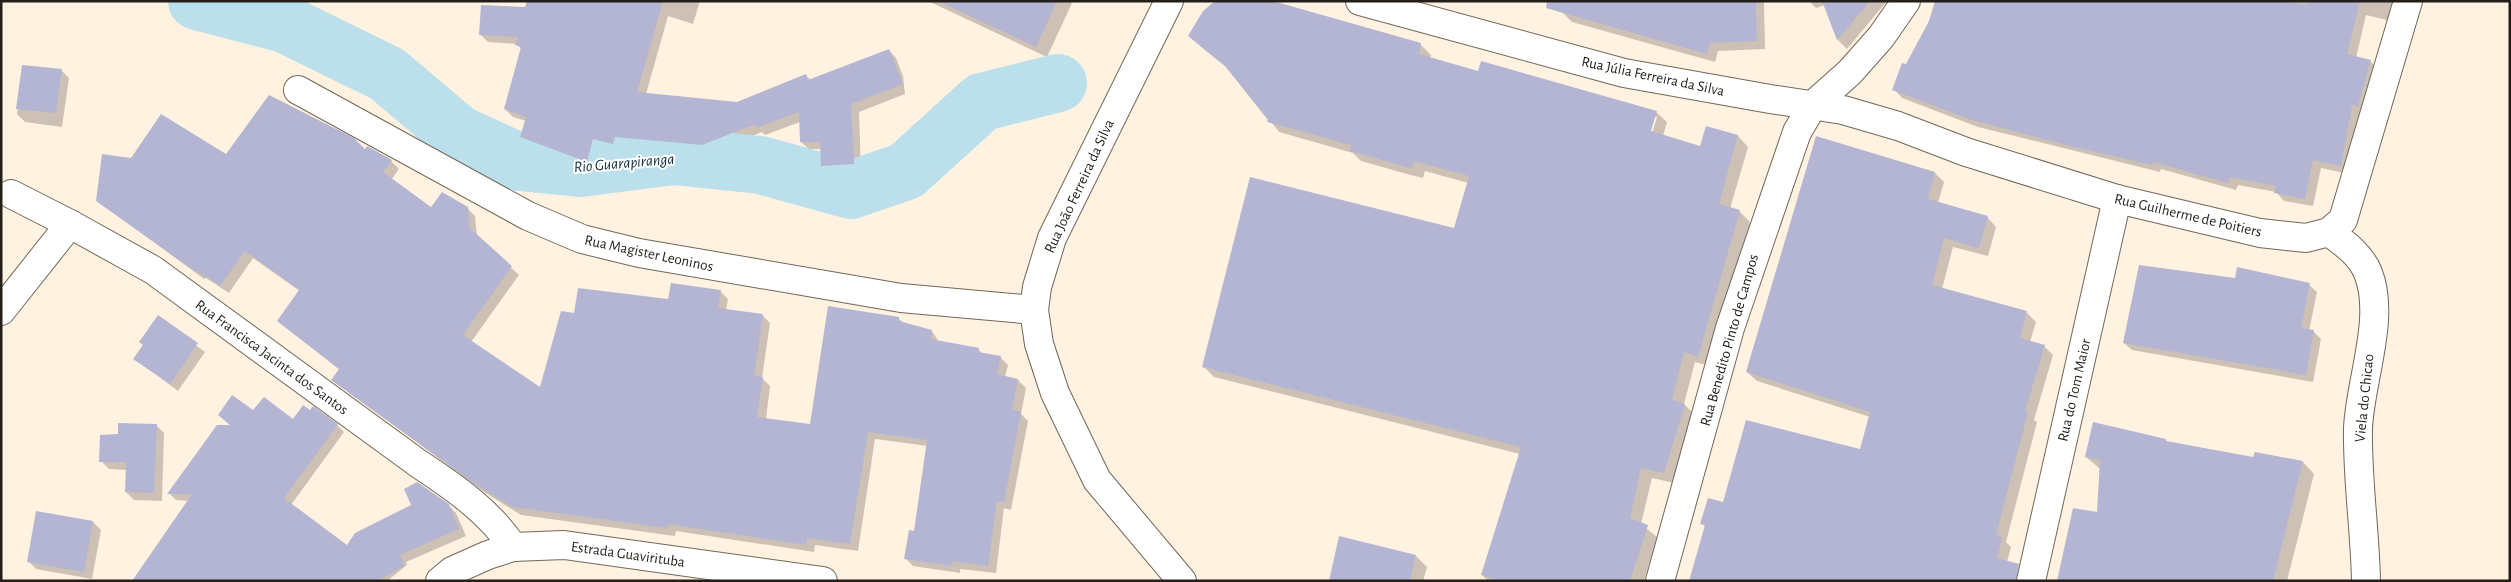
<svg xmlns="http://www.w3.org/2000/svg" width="2511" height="582" font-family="'Alegreya Sans',sans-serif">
<rect width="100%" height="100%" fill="#fff2e1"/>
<g fill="#0003" fill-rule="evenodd">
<polygon points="528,1 700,1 693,24 668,16 646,94 737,103 805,75 811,80 889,50 896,58 903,76 905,94 859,112 861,171 830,173 823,165 822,149 809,149 801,142 800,122 765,135 762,132 711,153 622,144 620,151 600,146 594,168 529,145 521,137 526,121 513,117 505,109 522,50 517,44 488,42 480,34 526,9"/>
<polygon points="928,1 1073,1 1047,57"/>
<path d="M1269,1L1421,45L1431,55L1430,59L1479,73L1656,112L1667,122L1663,136L1701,147L1738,136L1748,147L1730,209L1740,212L1750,222L1709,366L1695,362L1684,404L1695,415L1674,483L1652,478L1641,524L1657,537L1644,581H1488L1482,575L1520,454L1214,377L1204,367L1455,230L1468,183L1425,171L1423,178L1407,174L1361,161L1353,153L1279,132L1230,70L1200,46ZM1654,117H1657L1651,137H1649Z"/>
<polygon points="1560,1 1764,1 1765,49 1718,51 1715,62 1572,22 1563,13 1566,3"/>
<polygon points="1809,1 1887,1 1847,49 1838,40 1825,5 1816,8"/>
<polygon points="1972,1 2396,1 2391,21 2366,15 2356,58 2370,61 2378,69 2366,114 2360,112 2349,174 2321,168 2313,206 2284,201 2276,192 2238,185 2236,190 2161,169 2160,172 1978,127 1902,98 1894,89 1907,65"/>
<polygon points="23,66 61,70 69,78 62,127 25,122 17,114"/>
<polygon points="269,97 353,139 365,151 391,161 399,169 391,180 431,209 467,208 475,216 477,236 519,275 471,342 541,389 575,314 720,291 728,299 726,310 762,315 770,323 762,378 770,386 766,419 811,425 898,318 905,324 932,331 939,342 978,349 983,354 1000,357 1008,365 1005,377 1018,380 1026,388 1021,414 1028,421 1011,510 1004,508 996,573 960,569 960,573 913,566 905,558 915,532 928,446 875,439 858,551 815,545 814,552 676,531 675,536 521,515 484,492 333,380 340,370 278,321 300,291 253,258 229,293 206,278 204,279 98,201 131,159 226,155"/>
<polygon points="1935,173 1944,182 1938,203 1987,217 1996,227 1988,256 1953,247 1942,289 2026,312 2036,322 2030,342 2044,346 2053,355 2034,420 2037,422 2006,542 2011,547 2007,562 1706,528 1702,523 1724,504 1860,451 1870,417 1757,381 1747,372"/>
<polygon points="2236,280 2309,285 2317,292 2309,331 2314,332 2321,339 2313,382 2132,350 2124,343"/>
<polygon points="158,317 205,352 178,391 135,359"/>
<polygon points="253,411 293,421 337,425 344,432 291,505 347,546 448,505 456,513 466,536 406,562 407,565 387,581 134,581 189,501 176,500 169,493 232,426"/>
<polygon points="156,425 164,433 162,501 134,500 126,492 127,470 109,469 101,461 119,435"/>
<polygon points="2166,440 2168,443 2254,459 2255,453 2303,462 2314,474 2287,581 2058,581 2098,514 2100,469 2086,457"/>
<polygon points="93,522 101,530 92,579 36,569 28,561"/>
<polygon points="1416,556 1427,567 1423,581 1330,581"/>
</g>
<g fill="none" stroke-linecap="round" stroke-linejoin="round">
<polyline stroke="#bbdfeb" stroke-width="58" points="197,1 285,24 387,74 458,134 519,162 580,168 674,156 760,165 851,190 906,171 982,102 1058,83"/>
</g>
<g fill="#b4b5d2">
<polygon points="527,1 663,1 637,92 737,102 806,74 808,80 889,49 903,84 851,104 854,164 821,166 820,142 800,142 799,112 756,128 755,124 702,145 615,137 613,144 593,139 587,162 520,137 526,117 504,109 521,47 515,45 518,37 479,35 481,5 525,7"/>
<polygon points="938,1 1057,1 1036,47"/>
<polygon points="1215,1 1273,1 1421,43 1419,54 1478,71 1481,61 1657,111 1651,131 1700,146 1706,126 1738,135 1719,204 1740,210 1698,357 1684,352 1672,400 1685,404 1664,473 1641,468 1630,518 1648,525 1630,581 1499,581 1481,575 1521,447 1202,367 1250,177 1454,228 1469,176 1414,161 1412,168 1396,164 1350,151 1351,145 1267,122 1268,120 1225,66 1188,36 1203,11"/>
<polygon points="1547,1 1756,1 1757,41 1710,43 1707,54 1546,8"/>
<polygon points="1822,1 1870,1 1837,40"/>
<polygon points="1935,1 2287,1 2306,5 2307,1 2360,1 2347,54 2371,60 2358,106 2352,105 2341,166 2313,160 2305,199 2274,193 2276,186 2230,177 2228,183 2153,162 2152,165 2070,146 1969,119 1892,90 1902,63 1906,64 1929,21"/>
<polygon points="22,65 62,69 56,113 16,109"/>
<polygon points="269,95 354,138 365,149 367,146 392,160 383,172 431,207 442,192 468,207 470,232 471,229 512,266 463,335 540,387 561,311 574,313 578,288 668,299 671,283 721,290 718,308 763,314 754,375 763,377 757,417 810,424 828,306 899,317 899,321 932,330 931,339 979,348 978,352 1001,356 997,374 1018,379 1012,410 1021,412 1004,502 997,501 988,566 953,561 952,566 904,559 909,530 914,531 927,440 868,432 850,544 807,538 806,545 668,524 667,528 512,507 475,484 331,380 339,369 277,321 299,290 245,251 220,286 197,271 196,272 96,201 102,154 131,158 161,114 226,154"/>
<polygon points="1816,136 1935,172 1928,199 1988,216 1979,248 1944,238 1932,285 2027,311 2020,338 2045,345 2025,411 2028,412 1996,535 2002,537 1997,558 2019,564 2016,581 1689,581 1705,525 1700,524 1708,498 1723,502 1746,420 1860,449 1870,412 1746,372"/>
<polygon points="2139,265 2235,278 2237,267 2310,283 2301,328 2314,330 2306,375 2123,343"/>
<polygon points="158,315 198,343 170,384 133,359 143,345 139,342"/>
<polygon points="232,395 253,410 264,397 293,419 303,405 310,410 313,406 338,424 284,498 347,545 355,533 411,505 404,489 417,482 449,504 459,529 400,555 404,566 377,581 132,581 192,494 167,494 217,425 230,425 218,415"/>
<polygon points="2093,422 2166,439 2166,441 2253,457 2255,452 2303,461 2273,581 2057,581 2073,508 2097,512 2100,460 2085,457"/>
<polygon points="118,423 157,424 154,493 125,492 126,462 99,462 100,435 118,434"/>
<polygon points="36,511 93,521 84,572 27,562"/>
<polygon points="1339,536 1416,555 1410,581 1329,581"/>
</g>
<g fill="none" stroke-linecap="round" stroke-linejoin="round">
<g stroke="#726758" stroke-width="30">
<g id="minor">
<polyline points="1169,1 1052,238 1037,287 1034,310 1039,344 1055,393 1097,480 1182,581"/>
<polyline points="1360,1 1624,73 1770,99 1843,110 1898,126 1966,152 2117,199 2260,233 2306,238 2329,232 2343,220 2408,1"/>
<polyline points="298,90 528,216 582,239 639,253 901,298 1034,310"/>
<path d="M11,194L70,224L153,270L419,464C454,487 490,512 513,547"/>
<path d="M2329,232C2344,243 2361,255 2368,273C2386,317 2360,381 2358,428C2357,479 2365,530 2366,581"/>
<polyline points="1,311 70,224"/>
<polyline points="440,581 452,571 488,555 513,547 564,545 823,581"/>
<polyline points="1660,581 1730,328 1797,132 1813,105 1850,72 1881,37 1906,1"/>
<polyline points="2031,581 2117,199"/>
</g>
</g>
<use href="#minor" stroke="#fff" stroke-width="28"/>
</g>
<g text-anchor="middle" stroke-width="4" stroke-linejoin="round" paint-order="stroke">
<g font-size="15" fill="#231e18" stroke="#fff">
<text transform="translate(1653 76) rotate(12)" y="5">Rua Júlia Ferreira da Silva</text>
<text transform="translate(1079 186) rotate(-65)" y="5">Rua João Ferreira da Silva</text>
<text transform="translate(2188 215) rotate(13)" y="5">Rua Guilherme de Poitiers</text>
<text transform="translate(649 253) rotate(12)" y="5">Rua Magister Leoninos</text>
<text transform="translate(1729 340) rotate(-74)" y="5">Rua Benedito Pinto de Campos</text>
<text transform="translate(272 357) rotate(36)" y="5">Rua Francisca Jacinta dos Santos</text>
<text transform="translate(2074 390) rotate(-77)" y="5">Rua do Tom Maior</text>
<text transform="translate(2364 398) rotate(-84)" y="5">Viela do Chicao</text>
<text transform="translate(628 554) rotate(8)" y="5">Estrada Guavirituba</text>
</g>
<g font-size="16" font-style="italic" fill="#0c2f39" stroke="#fff">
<text transform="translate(624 162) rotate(-5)" y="6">Rio Guarapiranga</text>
</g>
</g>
<rect width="2511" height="582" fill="none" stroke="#231e18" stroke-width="5"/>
</svg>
